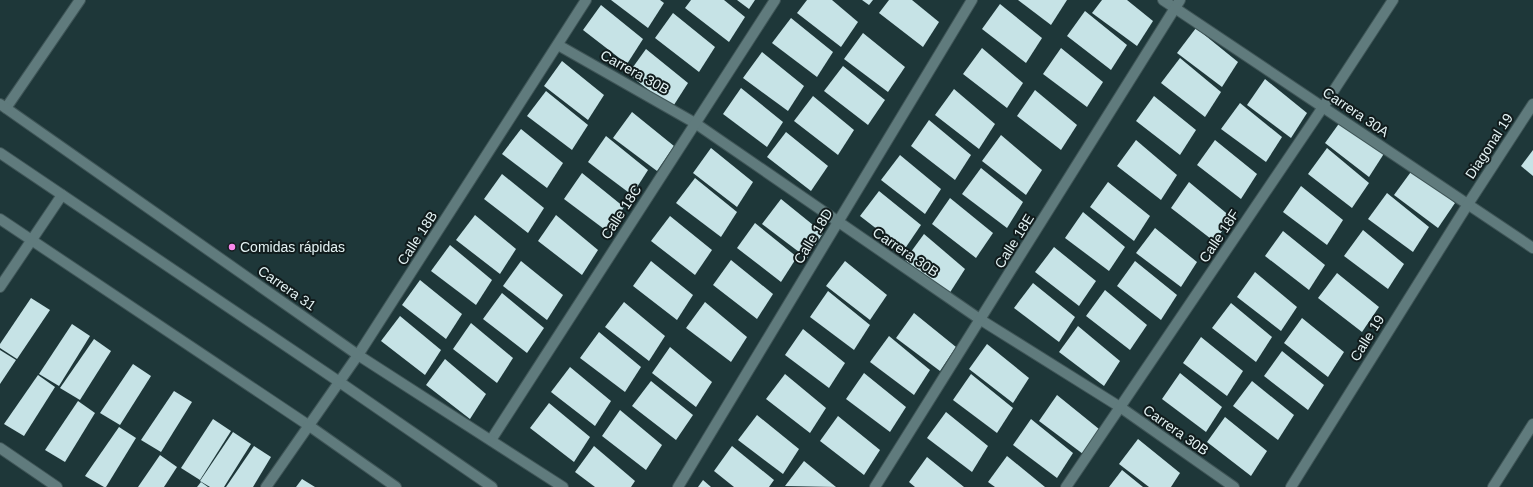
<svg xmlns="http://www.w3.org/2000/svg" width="1533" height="487" font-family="Helvetica,sans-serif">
<rect width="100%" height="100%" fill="#1e3739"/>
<g fill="#c6e3e6">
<polygon points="611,0 660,0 664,3 648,28"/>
<polygon points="691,0 724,0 745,17 729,42 685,8"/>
<polygon points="737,0 755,0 749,9"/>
<polygon points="807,0 832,0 858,22 841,47 797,13"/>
<polygon points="862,0 873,0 869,5"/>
<polygon points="889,0 912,0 939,22 923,47 879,13"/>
<polygon points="1018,0 1067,0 1051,25"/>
<polygon points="1102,0 1127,0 1153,21 1137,46 1092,13"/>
<polygon points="1000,4 1042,38 1026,63 982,29"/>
<polygon points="601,5 643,39 627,64 583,30"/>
<polygon points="1085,11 1127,45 1111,70 1067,36"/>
<polygon points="673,13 715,47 699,72 655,38"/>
<polygon points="791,18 833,52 817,77 772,43"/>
<polygon points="1196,28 1238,62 1222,87 1177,53"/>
<polygon points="863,33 905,67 888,92 844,59"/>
<polygon points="982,48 1023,83 1007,108 963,74"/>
<polygon points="1061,48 1103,82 1087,107 1043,74"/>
<polygon points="646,49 688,83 672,108 628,74"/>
<polygon points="762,52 804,86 788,111 743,78"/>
<polygon points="1180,58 1221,92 1205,117 1161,83"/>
<polygon points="562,61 604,95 588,120 544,86"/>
<polygon points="843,66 885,100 868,125 824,91"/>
<polygon points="1265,79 1307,113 1291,138 1247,105"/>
<polygon points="741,88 783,122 767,147 723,114"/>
<polygon points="954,89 995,124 979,149 935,115"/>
<polygon points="1035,90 1077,125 1061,150 1017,116"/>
<polygon points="546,91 588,125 572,150 527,116"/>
<polygon points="813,96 854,130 838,155 794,121"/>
<polygon points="1154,96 1196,130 1180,155 1136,121"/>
<polygon points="1240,103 1282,137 1266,162 1221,129"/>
<polygon points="632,112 674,146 657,171 613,138"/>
<polygon points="1343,118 1385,152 1369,177 1325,143"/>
<polygon points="929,120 971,155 955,180 911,146"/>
<polygon points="521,129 563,163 547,188 502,154"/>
<polygon points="786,132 828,166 811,191 767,157"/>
<polygon points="1001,135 1042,170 1026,195 982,161"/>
<polygon points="606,136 648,170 632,195 588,162"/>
<polygon points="1136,140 1177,175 1161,200 1117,166"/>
<polygon points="1215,140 1257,174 1241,199 1197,165"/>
<polygon points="711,148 753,182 737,207 693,173"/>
<polygon points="1327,148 1369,183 1352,208 1308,174"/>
<polygon points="1533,150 1533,176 1521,166"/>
<polygon points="900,155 941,189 925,214 881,180"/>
<polygon points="981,168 1023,202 1007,228 962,194"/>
<polygon points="1413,169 1455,203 1438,228 1394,195"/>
<polygon points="582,173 624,207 608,232 564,199"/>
<polygon points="502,174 544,208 528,233 484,199"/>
<polygon points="695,178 737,212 721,237 676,203"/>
<polygon points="1108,182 1150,216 1134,241 1090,207"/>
<polygon points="1189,182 1231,217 1215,242 1171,208"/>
<polygon points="1301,186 1343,220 1327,245 1283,212"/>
<polygon points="879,191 921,225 904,250 860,216"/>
<polygon points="1387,193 1429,227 1413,252 1368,219"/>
<polygon points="950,198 993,233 976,258 932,224"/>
<polygon points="781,199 823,233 807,258 762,224"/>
<polygon points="1083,212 1125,247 1109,271 1065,238"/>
<polygon points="475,215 516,249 500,274 456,240"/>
<polygon points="556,215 598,250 582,275 538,241"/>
<polygon points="670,216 712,250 695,275 651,241"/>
<polygon points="755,223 797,257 781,282 737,248"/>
<polygon points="1155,228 1197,262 1181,287 1136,253"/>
<polygon points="1363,230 1404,264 1388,289 1344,256"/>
<polygon points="1283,231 1325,265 1309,290 1265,256"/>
<polygon points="924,234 965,269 949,294 905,260"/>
<polygon points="450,245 492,280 476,305 431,271"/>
<polygon points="1054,247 1096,281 1079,306 1035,272"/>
<polygon points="731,260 773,294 757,319 713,285"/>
<polygon points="521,261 563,295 547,320 503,286"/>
<polygon points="651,261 693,295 677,320 633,286"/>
<polygon points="845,261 887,295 870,320 826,286"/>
<polygon points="1135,261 1177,295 1161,320 1117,286"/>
<polygon points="1255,272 1297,307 1281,331 1237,297"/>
<polygon points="1337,273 1379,307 1362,332 1318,298"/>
<polygon points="420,280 462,314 446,339 402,305"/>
<polygon points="1033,283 1075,317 1059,342 1014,308"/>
<polygon points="1105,290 1147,325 1130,350 1086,316"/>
<polygon points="828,291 870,325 854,350 810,317"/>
<polygon points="502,293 544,328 527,353 483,319"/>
<polygon points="31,298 50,310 17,359 0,348 0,344"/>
<polygon points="624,302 665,336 649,361 605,327"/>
<polygon points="705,302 747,337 731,362 686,328"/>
<polygon points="1231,303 1272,337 1256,362 1212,328"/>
<polygon points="914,313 956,347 940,371 896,338"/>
<polygon points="400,316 441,350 425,375 381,341"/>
<polygon points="1302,318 1344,352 1328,377 1284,343"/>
<polygon points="471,323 513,358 497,383 453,349"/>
<polygon points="72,324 90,336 59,386 39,374"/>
<polygon points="1078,326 1120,361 1104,386 1059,352"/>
<polygon points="803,329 845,363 829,388 785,355"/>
<polygon points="599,332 641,367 625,392 580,358"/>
<polygon points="889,336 930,370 914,395 870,362"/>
<polygon points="1201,337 1243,371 1227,396 1183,363"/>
<polygon points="94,339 111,351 80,400 60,388"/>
<polygon points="987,344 1029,378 1013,403 969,369"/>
<polygon points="670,347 712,382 696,407 652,373"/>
<polygon points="0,350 16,360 0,384"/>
<polygon points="1282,351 1324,385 1308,410 1264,376"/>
<polygon points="445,359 486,394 470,419 426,385"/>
<polygon points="133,364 151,376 120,425 100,413"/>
<polygon points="570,367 611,401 595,426 551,392"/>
<polygon points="864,373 906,407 890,432 846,399"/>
<polygon points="1180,373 1222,407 1206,432 1162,399"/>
<polygon points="785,374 826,408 810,433 766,399"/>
<polygon points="971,374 1013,408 997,433 953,400"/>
<polygon points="38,375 55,387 24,436 4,424"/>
<polygon points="651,381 693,415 676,440 632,406"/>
<polygon points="1252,381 1294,415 1278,440 1233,406"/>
<polygon points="174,391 192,402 161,452 141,440"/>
<polygon points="1057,395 1099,429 1083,454 1039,421"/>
<polygon points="78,401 95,413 65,462 45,450"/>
<polygon points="549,403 590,437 574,462 530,428"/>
<polygon points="620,410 662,445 646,470 602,436"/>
<polygon points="946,412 988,446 972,472 927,438"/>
<polygon points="757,415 799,449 783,474 738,440"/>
<polygon points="838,416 880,450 864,475 820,441"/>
<polygon points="1225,417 1267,451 1251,476 1207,442"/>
<polygon points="213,419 231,431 200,480 181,468"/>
<polygon points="1031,419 1073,453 1057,478 1013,445"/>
<polygon points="119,427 136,438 106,487 104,487 85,476"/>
<polygon points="233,432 251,444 224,487 210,487 200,481"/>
<polygon points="1138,439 1180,473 1171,487 1149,487 1119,464"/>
<polygon points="254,446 271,457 253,487 226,487"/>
<polygon points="594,446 635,481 631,487 595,487 575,472"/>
<polygon points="732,446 774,480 769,487 734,487 714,471"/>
<polygon points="160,455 177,467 164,487 138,487"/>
<polygon points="1007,456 1045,487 995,487 988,482"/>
<polygon points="927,457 964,487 915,487 909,482"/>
<polygon points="804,461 836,487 785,486"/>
<polygon points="1122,470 1143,487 1109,487"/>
<polygon points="302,479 315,487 296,487"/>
<polygon points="703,480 711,487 698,487"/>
<polygon points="201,482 208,487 197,487"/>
</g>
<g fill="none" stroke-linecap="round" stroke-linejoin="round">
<g stroke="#3f5557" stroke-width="12">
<g id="minor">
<polyline points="1163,0 1533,248"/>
<polyline points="558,45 695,123 981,320 1120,407 1234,487"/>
<polyline points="6,108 80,0"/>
<polyline points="0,219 308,425 396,487"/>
<polyline points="0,287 62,195"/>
<polyline points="491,440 775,0"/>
<polyline points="0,448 57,487"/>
<polyline points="266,487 358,355 586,0"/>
<polyline points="678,487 972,0"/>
<polyline points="875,487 1180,0"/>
<polyline points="1066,487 1323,107 1393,0"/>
<polyline points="1291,487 1468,204 1533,104"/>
<polyline points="1493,487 1533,424"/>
</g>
</g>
<g stroke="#3f5557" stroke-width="12">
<g id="secondary">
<polyline points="0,104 358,355 563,487"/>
<polyline points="0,153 338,381 492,487"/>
</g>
</g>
<use href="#minor" stroke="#607b7d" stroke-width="10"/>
<use href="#secondary" stroke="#607b7d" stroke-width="10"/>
</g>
<circle fill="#f888eb" stroke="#111c1d" stroke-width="1.5" cx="232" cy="247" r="4"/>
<g text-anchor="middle" stroke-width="4" stroke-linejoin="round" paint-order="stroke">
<g font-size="14" fill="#e4f3f4" stroke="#111c1d">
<text transform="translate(635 72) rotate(29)" y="5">Carrera 30B</text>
<text transform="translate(1356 112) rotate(34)" y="5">Carrera 30A</text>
<text transform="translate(1489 146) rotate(-57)" y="5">Diagonal 19</text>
<text transform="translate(621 212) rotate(-57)" y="5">Calle 18C</text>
<text transform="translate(813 236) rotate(-59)" y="5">Calle 18D</text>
<text transform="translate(1219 236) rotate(-56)" y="5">Calle 18F</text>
<text transform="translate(417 238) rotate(-57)" y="5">Calle 18B</text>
<text transform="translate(1014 241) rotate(-58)" y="5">Calle 18E</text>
<text transform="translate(906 252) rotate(34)" y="5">Carrera 30B</text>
<text transform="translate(287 288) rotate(35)" y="5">Carrera 31</text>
<text transform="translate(1367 338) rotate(-58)" y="5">Calle 19</text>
<text transform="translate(1176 430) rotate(35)" y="5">Carrera 30B</text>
</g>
<g font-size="14" fill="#e4f3f4" stroke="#111c1d" text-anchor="start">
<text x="240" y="252">Comidas rápidas</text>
</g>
</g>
</svg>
